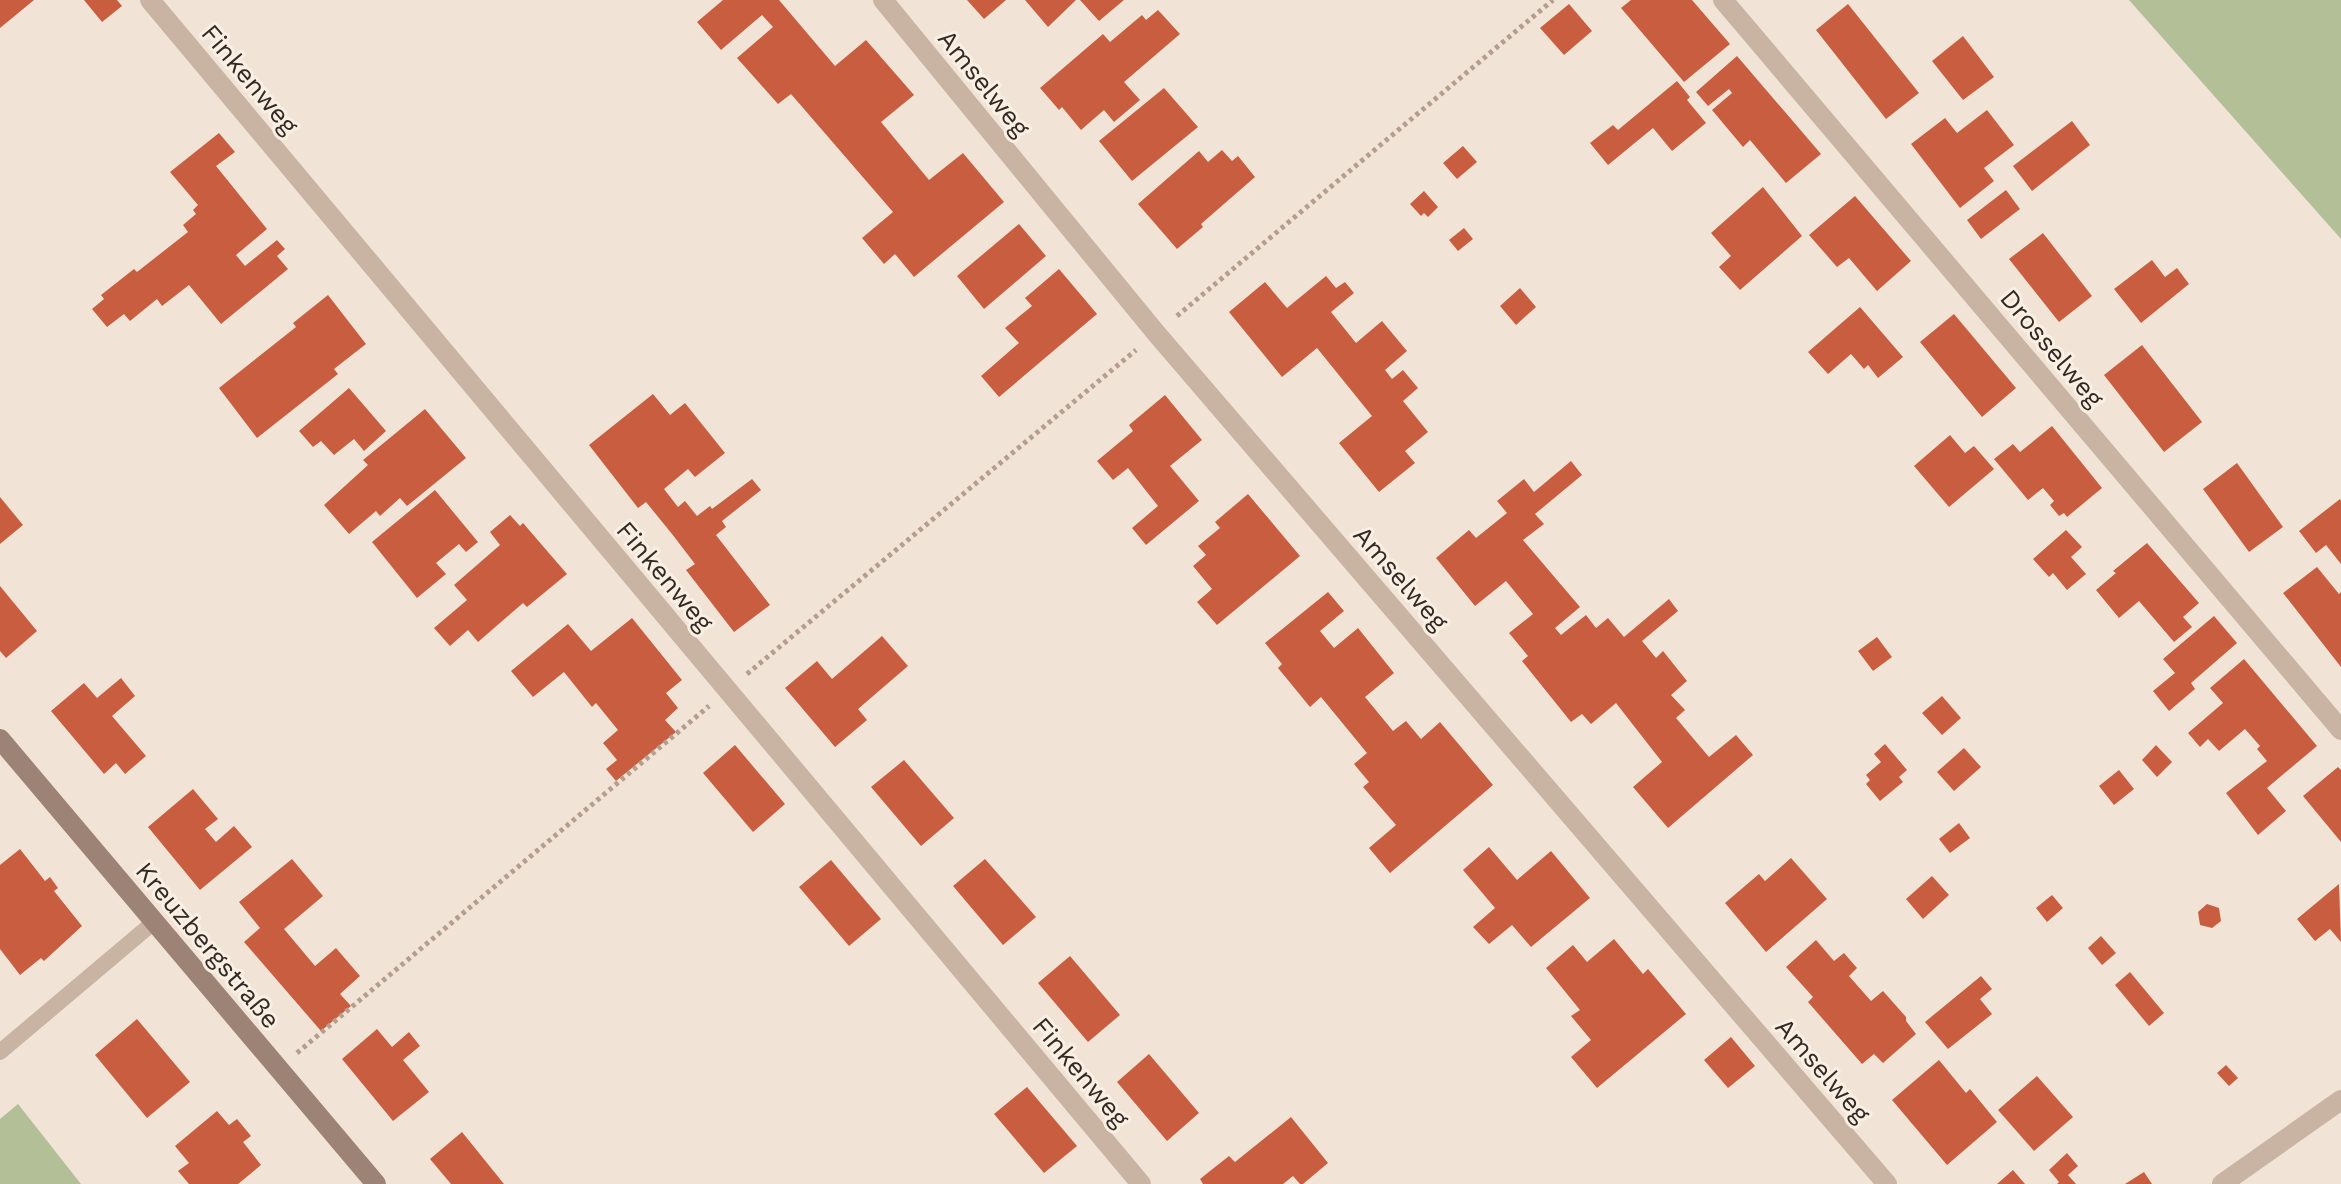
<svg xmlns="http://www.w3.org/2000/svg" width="2341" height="1184" font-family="'Work Sans',sans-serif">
<rect width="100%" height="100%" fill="#f1e4d7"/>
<g fill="#b3c097">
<polygon points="2129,0 2341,0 2341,239"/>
<polygon points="18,1104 81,1184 0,1184 0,1119"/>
</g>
<g fill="#c85e3f">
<polygon points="0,0 34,0 0,28"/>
<polygon points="84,0 117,0 122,6 102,22"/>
<polygon points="723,0 779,0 835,66 866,40 914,95 881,122 929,180 963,153 1004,202 914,277 895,254 884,264 862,238 893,212 791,94 778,104 737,58 773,27 762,15 721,50 697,22"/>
<polygon points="967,0 1006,0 984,19"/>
<polygon points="1025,0 1076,0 1048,27"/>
<polygon points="1080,0 1124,0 1099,21"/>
<polygon points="1631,0 1692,0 1730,44 1684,82 1621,8"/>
<polygon points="1569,4 1592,31 1564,55 1540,28"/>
<polygon points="1848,4 1919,93 1886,119 1816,30"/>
<polygon points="1158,10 1180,34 1124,82 1140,100 1114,122 1104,110 1081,130 1062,107 1059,110 1040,88 1103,34 1110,42 1142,15 1146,20"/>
<polygon points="1963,36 1994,77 1963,100 1932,61"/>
<polygon points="1737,56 1821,154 1786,183 1750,140 1743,147 1712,110 1732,93 1729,89 1708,106 1696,92"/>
<polygon points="1677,81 1690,97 1687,100 1706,123 1672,151 1653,128 1608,165 1590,143 1613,125 1618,130"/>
<polygon points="1164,88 1198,127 1132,181 1099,141"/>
<polygon points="1987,110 2014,145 1984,168 1994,181 1960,208 1911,144 1945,118 1957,133"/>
<polygon points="2072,121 2090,145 2032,191 2013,166"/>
<polygon points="219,133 235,152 216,166 267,229 236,255 245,266 277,240 285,249 277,256 288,269 221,324 189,285 162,306 157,299 130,321 124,314 107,327 92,309 104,299 101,295 134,269 137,272 188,232 183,225 196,214 193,210 198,205 170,172"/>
<polygon points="1463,146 1477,162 1457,179 1443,163"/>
<polygon points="1222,150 1232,161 1238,156 1255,177 1201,224 1203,227 1177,249 1138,204 1199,151 1208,162"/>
<polygon points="1763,187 1802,236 1740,290 1719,267 1731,256 1711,233"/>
<polygon points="2006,190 2020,209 1981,239 1967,220"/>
<polygon points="1424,191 1438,207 1428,217 1424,213 1421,216 1410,204"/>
<polygon points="1855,196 1911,261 1877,291 1849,258 1837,267 1809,235"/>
<polygon points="1019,224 1046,256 984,309 957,276"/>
<polygon points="1464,228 1473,239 1458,251 1449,240"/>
<polygon points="2043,233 2092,296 2059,322 2009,259"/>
<polygon points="2152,260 2165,277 2177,268 2189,284 2141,323 2114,289"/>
<polygon points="1059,269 1097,314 999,397 981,376 1019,343 1005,328 1032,306 1025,298"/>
<polygon points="1326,276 1336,288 1345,282 1354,293 1331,312 1356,343 1382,321 1407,351 1385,370 1392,379 1403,370 1418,388 1403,401 1428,432 1405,451 1415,463 1379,492 1339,443 1372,416 1317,348 1282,377 1229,312 1265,282 1287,308"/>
<polygon points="1520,288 1536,307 1516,325 1500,306"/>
<polygon points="328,295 366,344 334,369 338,374 257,438 219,388 296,327 293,323"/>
<polygon points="1860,307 1903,357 1878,378 1868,365 1864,369 1851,354 1828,374 1808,352"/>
<polygon points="1954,314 2016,388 1982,417 1920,342"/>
<polygon points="2142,345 2202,422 2164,452 2104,375"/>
<polygon points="349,388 386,431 364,451 354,439 334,455 321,441 313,447 299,431"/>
<polygon points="653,394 670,415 685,403 725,453 695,477 688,469 664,489 678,507 685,501 697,516 710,506 712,509 752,479 761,490 722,521 726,527 716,535 770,605 734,632 686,570 695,564 672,534 646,502 638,508 589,445"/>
<polygon points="1165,395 1202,440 1170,466 1199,501 1146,545 1132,528 1158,506 1128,468 1113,480 1097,461 1133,431 1129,425"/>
<polygon points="425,409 466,458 407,506 400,498 380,516 376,511 349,534 324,505 368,465 363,460"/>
<polygon points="2052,426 2102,488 2067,517 2064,513 2059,516 2050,505 2054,501 2043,488 2028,500 1994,459 2013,444 2020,452"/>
<polygon points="1950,435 1965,453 1974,446 1994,469 1949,507 1914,466"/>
<polygon points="1571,461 1582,475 1535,514 1544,524 1523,540 1580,607 1555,628 1561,635 1586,615 1596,628 1608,618 1624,637 1669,599 1678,611 1642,641 1656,658 1663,651 1687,681 1671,695 1685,710 1676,718 1709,757 1736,735 1753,755 1668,828 1633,787 1662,762 1616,703 1591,724 1582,714 1571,722 1522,661 1528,656 1509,633 1533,614 1506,581 1475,606 1436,558 1469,530 1476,538 1507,513 1497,501 1524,479 1534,492"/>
<polygon points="2237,463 2283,527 2249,552 2203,489"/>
<polygon points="435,490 478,542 466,552 459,544 436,563 446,574 417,598 372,542"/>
<polygon points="1248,494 1300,556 1217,625 1197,602 1212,589 1193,566 1206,555 1198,546 1220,528 1215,522"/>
<polygon points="0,497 23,525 0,544"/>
<polygon points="2340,499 2341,501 2341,564 2326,545 2316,553 2299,531"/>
<polygon points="510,515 520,526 523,523 567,574 527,607 523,603 478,642 468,630 450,646 434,628 467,600 454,585 500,545 490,532"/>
<polygon points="2066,530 2082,547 2071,557 2086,574 2067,590 2053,573 2049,577 2033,559"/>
<polygon points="2147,543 2199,603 2183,617 2192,627 2174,642 2139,601 2119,618 2096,590 2116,573 2113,571"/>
<polygon points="2317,567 2339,594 2341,592 2341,667 2283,593"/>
<polygon points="0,586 37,631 6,658 0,651"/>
<polygon points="1328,592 1344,611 1320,631 1334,648 1358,628 1394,673 1365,697 1393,731 1406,721 1421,739 1440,722 1493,785 1390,873 1369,848 1396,825 1363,787 1369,782 1354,764 1367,753 1321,697 1310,707 1278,668 1282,664 1265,643"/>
<polygon points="2214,616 2237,643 2191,683 2195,689 2169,711 2153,691 2175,673 2163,659"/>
<polygon points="632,618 682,680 666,693 678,708 665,720 676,732 616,781 606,769 617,760 603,743 618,730 596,703 592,707 564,672 533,697 511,671 568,624 591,651"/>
<polygon points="882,636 908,666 858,709 867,720 835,747 785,688 817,661 832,679"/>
<polygon points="1877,637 1892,657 1873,671 1858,651"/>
<polygon points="2244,659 2317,746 2267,788 2286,811 2258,835 2226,793 2267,761 2257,749 2260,746 2245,729 2219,751 2208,739 2200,747 2188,733 2223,703 2210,688"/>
<polygon points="121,678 135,696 112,716 146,756 125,774 116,763 104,774 51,711 84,683 97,698"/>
<polygon points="1942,696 1961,718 1942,735 1922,713"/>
<polygon points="1885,744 1907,770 1899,777 1903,782 1880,801 1866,784 1870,780 1866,775 1881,762 1874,754"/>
<polygon points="735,745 785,804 753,832 703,773"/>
<polygon points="2156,745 2172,762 2157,777 2142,760"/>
<polygon points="1964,748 1981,767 1954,791 1937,772"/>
<polygon points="904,760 954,818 921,846 871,787"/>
<polygon points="2338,767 2341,770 2341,842 2303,796"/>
<polygon points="2119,770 2134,789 2114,805 2099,786"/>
<polygon points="193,789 218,819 205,829 216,842 234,826 252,847 200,890 148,827"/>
<polygon points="1959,823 1970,838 1950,853 1939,839"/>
<polygon points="1489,847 1517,880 1551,851 1590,898 1531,947 1512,925 1489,944 1473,927 1495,908 1463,870"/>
<polygon points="20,849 45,881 50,877 58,888 54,891 82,926 44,961 41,958 20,975 0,949 0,865"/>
<polygon points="1791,858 1827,899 1766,952 1725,903 1759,874 1765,881"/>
<polygon points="292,859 323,896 284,929 315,966 336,948 360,976 340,994 351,1006 321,1031 244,942 260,928 239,902"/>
<polygon points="985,859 1036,917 1003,945 953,886"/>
<polygon points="831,860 881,919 849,946 799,887"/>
<polygon points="1932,876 1949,895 1923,919 1906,899"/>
<polygon points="2339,884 2341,942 2330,929 2315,941 2297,919"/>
<polygon points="2052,895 2063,908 2047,922 2036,908"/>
<polygon points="2207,904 2219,908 2221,921 2212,928 2200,925 2198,912"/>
<polygon points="2101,936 2116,953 2102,965 2088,948"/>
<polygon points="1614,939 1643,974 1648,969 1686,1014 1597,1088 1571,1057 1591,1040 1571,1016 1580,1010 1546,968 1573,945 1587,962"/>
<polygon points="1816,940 1834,961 1844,953 1857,968 1849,976 1871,1001 1883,991 1906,1017 1906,1021 1916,1034 1883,1063 1874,1054 1862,1064 1808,1002 1813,997 1786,967"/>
<polygon points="1070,956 1120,1015 1088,1042 1038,983"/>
<polygon points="2130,972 2164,1013 2149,1026 2115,985"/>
<polygon points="1981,976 1992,989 1980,999 1992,1014 1948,1049 1925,1022"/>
<polygon points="137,1019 190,1082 147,1118 95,1055"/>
<polygon points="377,1029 392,1047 409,1032 420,1046 403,1060 429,1092 393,1121 342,1059"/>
<polygon points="1731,1037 1755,1066 1728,1088 1704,1060"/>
<polygon points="1149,1054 1199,1113 1167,1141 1117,1082"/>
<polygon points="1939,1060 1966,1093 1970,1089 1997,1122 1947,1165 1892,1100"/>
<polygon points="2226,1065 2238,1078 2229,1086 2217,1073"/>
<polygon points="2037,1076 2073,1117 2034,1151 1998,1110"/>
<polygon points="1027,1087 1077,1146 1044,1173 994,1114"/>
<polygon points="217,1111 229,1125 237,1119 251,1136 243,1142 261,1165 238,1184 189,1184 178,1171 189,1163 175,1146"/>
<polygon points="1291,1117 1328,1163 1303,1184 1300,1184 1293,1176 1283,1184 1203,1184 1200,1179 1229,1156 1235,1162"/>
<polygon points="462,1132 504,1184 451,1184 430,1159"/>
<polygon points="2067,1153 2078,1166 2068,1175 2076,1184 2057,1184 2059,1182 2049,1170"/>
<polygon points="2013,1170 2025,1184 1997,1184"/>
<polygon points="2144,1172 2152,1184 2125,1184"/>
</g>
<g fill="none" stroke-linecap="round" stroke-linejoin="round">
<g stroke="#b59e8e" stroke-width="5" stroke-dasharray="4 4" stroke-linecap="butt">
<polyline points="1177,316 1553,0"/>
<polyline points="747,674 1136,350"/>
<polyline points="297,1053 709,706"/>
</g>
<polyline stroke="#c9b4a3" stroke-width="16" points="0,1052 154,922"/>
<g stroke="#c9b4a3" stroke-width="20">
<polyline points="150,0 1141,1184"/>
<polyline points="883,0 1156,333 1887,1184"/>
<polyline points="1723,0 2341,730"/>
<polyline points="2222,1184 2341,1100"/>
</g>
<polyline stroke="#9c8375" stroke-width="20" points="0,739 376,1184"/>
</g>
<g text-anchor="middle" stroke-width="6" stroke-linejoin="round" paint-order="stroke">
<g font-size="26" fill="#342a25" stroke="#f9efe3">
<text transform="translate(250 79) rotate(50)" y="9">Finkenweg</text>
<text transform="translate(984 83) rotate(51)" y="9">Amselweg</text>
<text transform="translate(2052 348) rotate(50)" y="9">Drosselweg</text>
<text transform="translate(665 576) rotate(50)" y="9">Finkenweg</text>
<text transform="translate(1401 578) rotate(49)" y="9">Amselweg</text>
<text transform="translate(208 945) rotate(50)" y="9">Kreuzbergstraße</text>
<text transform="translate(1823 1070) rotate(49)" y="9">Amselweg</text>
<text transform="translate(1081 1072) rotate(50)" y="9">Finkenweg</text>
</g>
</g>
</svg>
